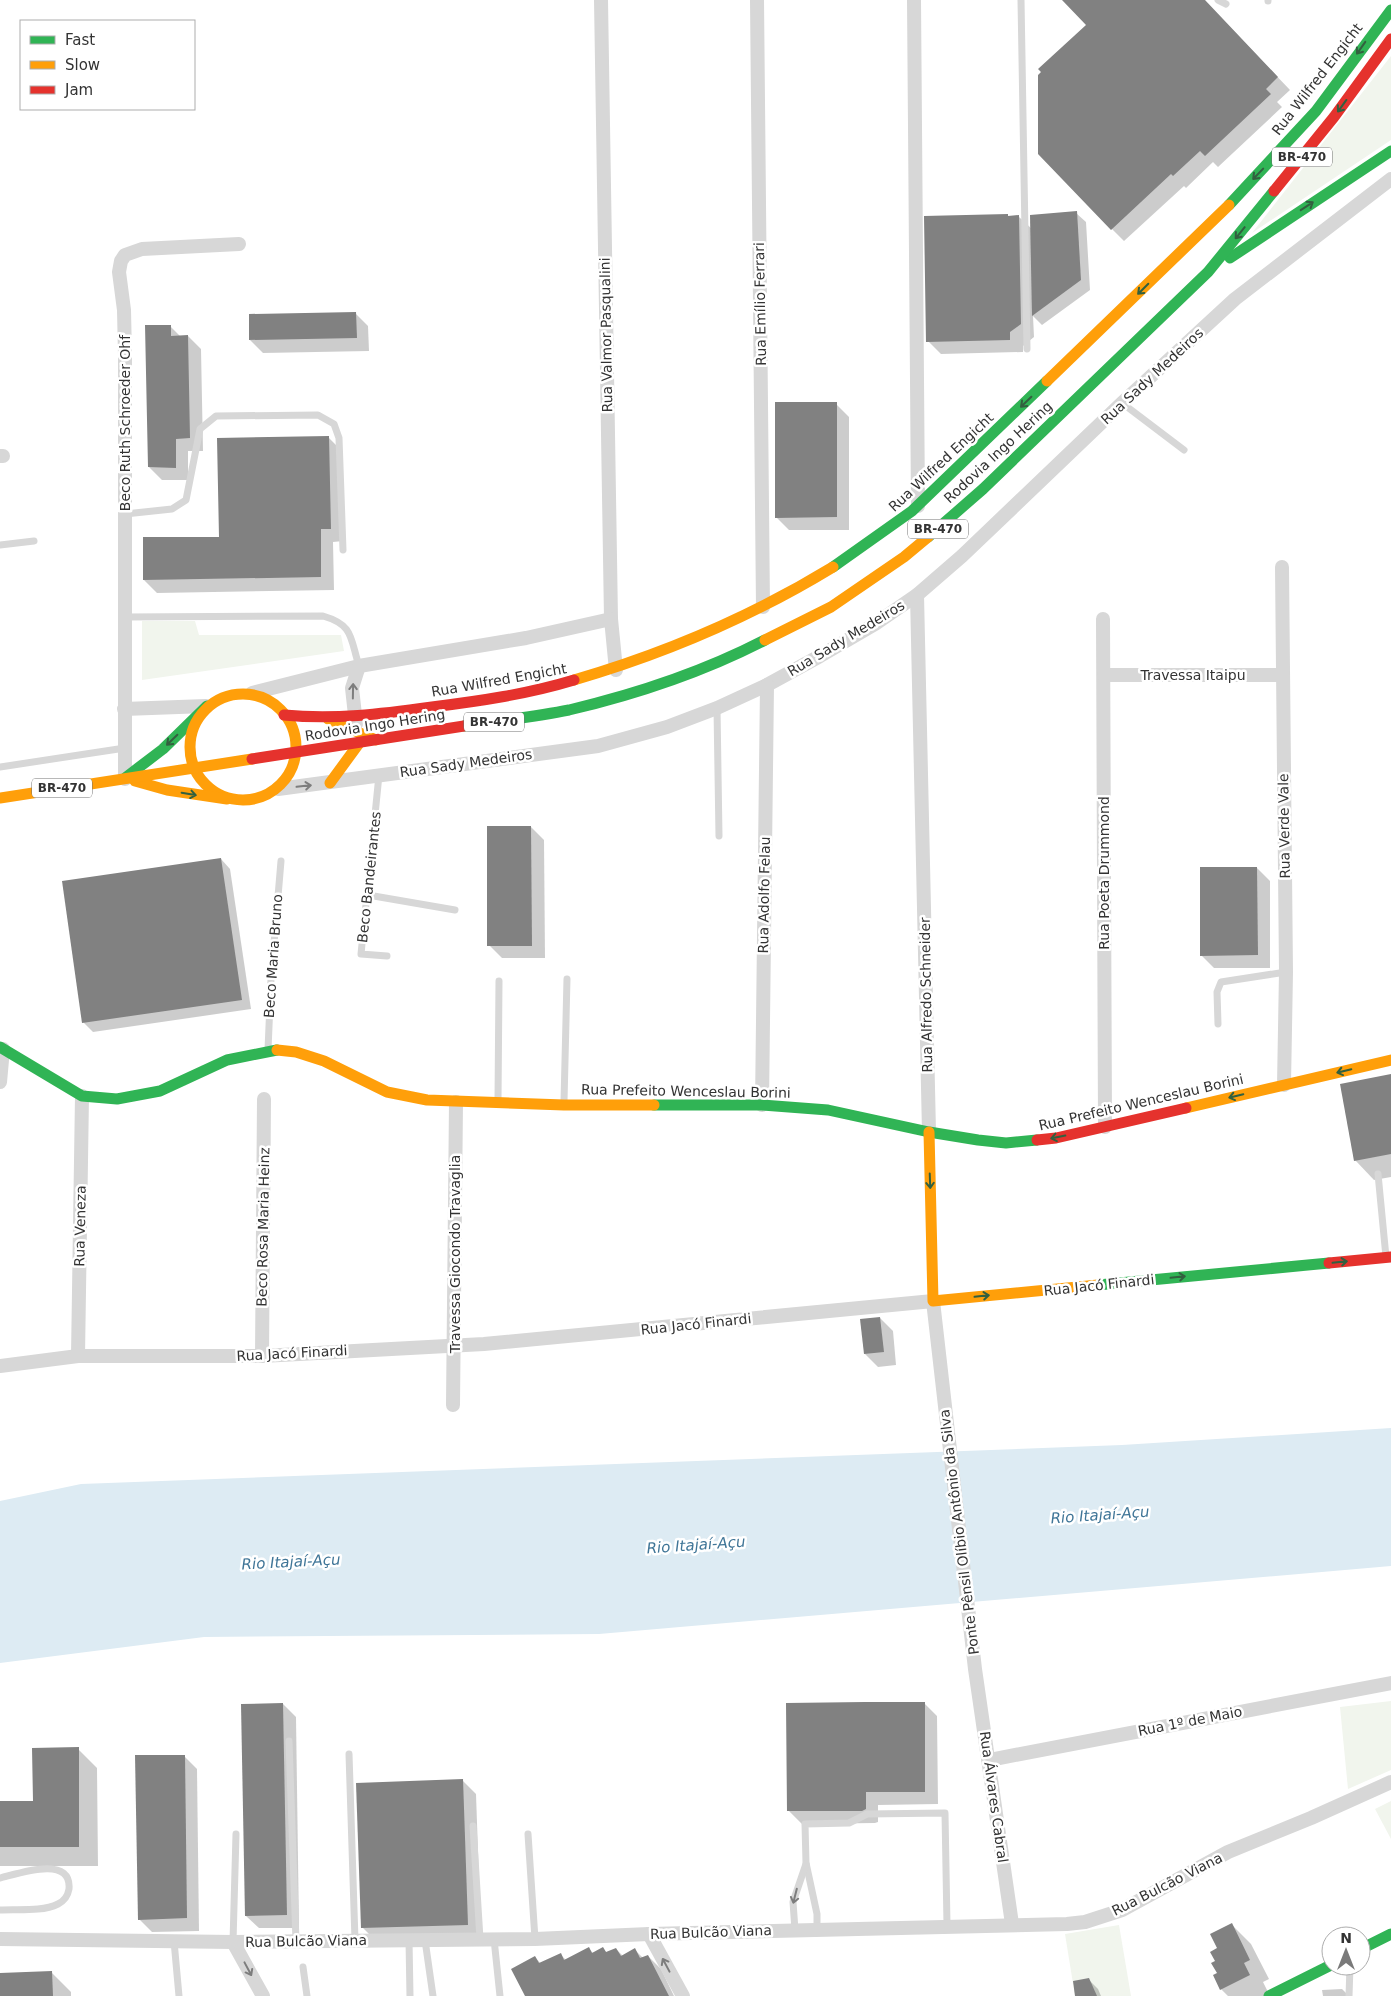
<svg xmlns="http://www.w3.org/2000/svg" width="1391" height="1996" font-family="'DejaVu Sans',sans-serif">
<rect width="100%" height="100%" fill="#fff"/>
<g fill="#f1f5ed">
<polygon points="1391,56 1391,140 1252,233"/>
<polygon points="142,621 195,621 199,635 341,635 344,651 142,680"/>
<polygon points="1391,1701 1391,1770 1348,1789 1340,1707"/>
<polygon points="1391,1801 1391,1839 1375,1809"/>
<polygon points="1119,1925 1131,1996 1075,1996 1065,1934"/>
</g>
<polygon fill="#ddebf3" points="1391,1428 1391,1566 599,1634 204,1637 0,1663 0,1501 81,1484 1122,1445"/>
<g fill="#0003">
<polygon points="1064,0 1204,0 1290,90 1277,102 1282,107 1218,167 1213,162 1186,188 1184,186 1124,241 1112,229 1088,25"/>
<polygon points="1076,213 1086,222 1090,290 1042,325 1033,316 1034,337 1023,346 1023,352 941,354 928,341 1007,215 1010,217 1019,217 1032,229"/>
<polygon points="356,314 368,326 369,351 263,353 250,340"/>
<polygon points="170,326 180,336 188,336 201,349 203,451 188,451 188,480 162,480 149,467"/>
<polygon points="836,404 849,417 849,530 789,530 776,517"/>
<polygon points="328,437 341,450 343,541 333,542 334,590 157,593 144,580 220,538"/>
<polygon points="531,827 544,840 545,958 502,958 489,945"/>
<polygon points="221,859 230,869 251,1009 93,1032 83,1022"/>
<polygon points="1257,868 1270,881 1270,968 1214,968 1201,955"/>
<polygon points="1391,1076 1391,1177 1374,1180 1355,1160"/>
<polygon points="880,1318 893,1331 896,1365 878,1367 865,1354"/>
<polygon points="924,1703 937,1716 938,1804 878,1805 878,1822 875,1823 802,1824 789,1811"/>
<polygon points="283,1704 296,1717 299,1928 259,1928 246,1916"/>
<polygon points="78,1749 97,1768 98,1866 0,1866 0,1802 34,1802"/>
<polygon points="184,1756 197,1769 199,1931 152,1932 139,1919"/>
<polygon points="463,1781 476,1794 481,1937 375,1940 362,1927"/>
<polygon points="1231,1924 1251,1944 1269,1979 1263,1982 1269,1994 1265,1996 1228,1996 1221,1989 1216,1962 1219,1949"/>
<polygon points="589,1949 593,1953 603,1949 607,1953 616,1949 623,1956 635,1950 643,1958 648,1956 661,1969 674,1996 526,1996 535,1957 541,1964 560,1954 566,1960"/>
<polygon points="51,1972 71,1992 71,1996 0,1996 0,1975"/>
<polygon points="1088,1979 1098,1989 1101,1996 1077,1996"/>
<polygon points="1342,1989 1349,1996 1323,1996 1322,1990"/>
</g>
<g fill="#818181">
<polygon points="1062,0 1205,0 1278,77 1266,89 1271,94 1205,156 1200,151 1173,176 1171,174 1111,230 1038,154 1038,75 1041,72 1038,69 1086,25"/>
<polygon points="1077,211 1081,280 1032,316 1030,215"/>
<polygon points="1008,214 1008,216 1019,215 1021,324 1010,332 1010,340 926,342 924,216"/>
<polygon points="356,312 357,338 249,340 249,314"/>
<polygon points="145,325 171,325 171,336 188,335 190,438 176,439 176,468 148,467"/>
<polygon points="775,402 837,402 837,517 775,518"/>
<polygon points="329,436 331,529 321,529 321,577 143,580 143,537 219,537 217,438"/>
<polygon points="487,826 531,826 532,946 487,946"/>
<polygon points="221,858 242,1000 82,1023 62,881"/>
<polygon points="1200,867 1257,867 1258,955 1200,956"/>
<polygon points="1391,1074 1391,1154 1354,1161 1340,1084"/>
<polygon points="880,1317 884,1352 864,1354 860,1319"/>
<polygon points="865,1702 925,1702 925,1792 866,1792 866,1809 862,1811 787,1811 786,1703"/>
<polygon points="283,1703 287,1915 245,1916 241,1704"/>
<polygon points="79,1747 79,1847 0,1847 0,1801 33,1801 32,1748"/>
<polygon points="135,1755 185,1755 187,1918 138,1920"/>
<polygon points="463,1779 468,1925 361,1928 356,1783"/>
<polygon points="1232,1923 1250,1960 1244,1963 1250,1975 1220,1990 1213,1975 1217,1973 1211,1963 1215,1961 1210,1952 1217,1948 1210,1934"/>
<polygon points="589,1947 592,1953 603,1947 606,1952 616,1948 621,1956 635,1948 640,1958 648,1955 669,1996 525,1996 511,1969 535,1956 539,1963 561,1953 564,1960"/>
<polygon points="52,1971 53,1996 0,1996 0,1973"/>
<polygon points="1089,1978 1097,1996 1075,1996 1073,1981"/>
</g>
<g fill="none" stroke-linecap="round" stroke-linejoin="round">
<g stroke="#d7d7d7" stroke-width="7">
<polyline points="1021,0 1027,349"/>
<polyline points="1218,0 1226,4"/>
<polyline points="1268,0 1268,1"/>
<polyline points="1122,403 1184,450"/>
<polyline points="125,514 172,509 186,500 200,429 216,416 318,415 334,424 339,438 343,550"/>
<polyline points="0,545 34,541"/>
<path d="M125,617L323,616C354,625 350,638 359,666"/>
<polyline points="717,708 719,836"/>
<polyline points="0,767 125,748"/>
<polyline points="379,775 361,954 387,956"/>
<polyline points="368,895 455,910"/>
<polyline points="1218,1024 1217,992 1221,982 1286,972"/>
<polyline points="268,1050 271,979 281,861"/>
<polyline points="498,1101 499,981"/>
<polyline points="564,1102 567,979"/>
<polyline points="1378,1174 1386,1257"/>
<polyline points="289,1741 296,1941"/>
<polyline points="349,1754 355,1940"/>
<polyline points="473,1826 480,1939"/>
<polyline points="528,1834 535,1939"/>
<path d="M0,1878C17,1874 72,1854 69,1889C68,1895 64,1901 58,1904C42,1912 18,1909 0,1910"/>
<polyline points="817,1929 817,1914 806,1863 805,1824 849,1823 867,1814 945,1813 947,1925"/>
<polyline points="795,1930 793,1902 806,1864"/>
<polyline points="494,1939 500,1996"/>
<polyline points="409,1940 410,1996"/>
<polyline points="425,1940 433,1996"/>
<polyline points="174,1941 179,1996"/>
<polyline points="233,1942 236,1834"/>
<polyline points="303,1967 307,1996"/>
<polyline points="1349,1996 1350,1966"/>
</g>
<g stroke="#d7d7d7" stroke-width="14">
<polyline points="601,0 611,619 616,670"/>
<polyline points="757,0 763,607"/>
<polyline points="914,0 918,506"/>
<polyline points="0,456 3,456"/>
<polyline points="1282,567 1286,972 1284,1085"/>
<polyline points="917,595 929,1132"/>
<polyline points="1103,619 1105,1127"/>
<polyline points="1104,675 1283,675"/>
<polyline points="252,693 359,666 526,638 611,619"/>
<polyline points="124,709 206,706"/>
<polyline points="356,724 352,688 359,666"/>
<polyline points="125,779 125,355 124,310 119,272 121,261 125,255 142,249 239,244"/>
<polyline points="278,789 598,746 667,727 717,708 767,685 820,656 875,624 917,595 962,556 1122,403 1235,299 1391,179"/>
<polyline points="0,1082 3,1049"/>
<polyline points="762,1105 767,685"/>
<polyline points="78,1356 82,1096"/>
<polyline points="262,1356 264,1099"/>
<polyline points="0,1366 78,1356 262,1356 484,1344 933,1301 975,1669 1012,1924"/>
<polyline points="453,1405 456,1102"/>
<polyline points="989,1760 1391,1683"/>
<polyline points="649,1934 683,1996"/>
<polyline points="0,1939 233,1942 535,1939 649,1934 1067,1924 1085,1922 1122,1910 1228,1852 1311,1818 1391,1782"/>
<polyline points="233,1942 263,1996"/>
</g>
<g stroke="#30b455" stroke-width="11">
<polyline points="1229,205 1316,111 1391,10"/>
<polyline points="1230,258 1391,151"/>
<polyline points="928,537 983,489 1208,272 1274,191"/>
<polyline points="833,567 912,511 1047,381"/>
<path d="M464,726C498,721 534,717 569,710C637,694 703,672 765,640"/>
<polyline points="125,778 163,749 207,706"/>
<polyline points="0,1047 82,1096 117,1099 160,1091 227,1060 277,1050"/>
<polyline points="654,1105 762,1105 828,1110 929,1132 978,1140 1006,1143 1037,1140"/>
<polyline points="1098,1285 1329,1263"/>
<polyline points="1361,1949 1391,1934"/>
<polyline points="1269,1996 1331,1965"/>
</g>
<g stroke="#ff9f0a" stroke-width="11">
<polyline points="1047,381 1229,205"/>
<polyline points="765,640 831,607 904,557 928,537"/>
<path d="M574,680C667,653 751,617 833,567"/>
<circle cx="243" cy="747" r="53"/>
<polyline points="328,719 376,740"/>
<polyline points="135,781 167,790 227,799"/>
<polyline points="330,783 360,742"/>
<polyline points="0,798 252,759"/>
<polyline points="277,1050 296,1052 324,1061 387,1092 427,1100 564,1105 654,1105"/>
<polyline points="1186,1108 1391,1060"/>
<polyline points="929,1132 933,1301 1098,1285"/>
</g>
<g stroke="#e5322d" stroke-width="11">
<polyline points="1274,191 1334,117 1391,39"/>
<path d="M284,715C334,720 382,714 432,707C480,701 528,694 574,680"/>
<polyline points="252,759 464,726"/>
<polyline points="1037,1140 1056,1138 1186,1108"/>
<polyline points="1329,1263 1391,1257"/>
</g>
</g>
<defs><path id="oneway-shaft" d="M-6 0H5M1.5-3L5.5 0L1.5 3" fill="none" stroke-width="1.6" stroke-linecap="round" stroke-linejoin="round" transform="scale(1.25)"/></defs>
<g stroke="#32603f">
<use href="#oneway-shaft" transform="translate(1361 48) rotate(125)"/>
<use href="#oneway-shaft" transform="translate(1342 106) rotate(126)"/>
<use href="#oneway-shaft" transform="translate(1258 174) rotate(134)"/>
<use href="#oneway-shaft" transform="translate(1307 206) rotate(-33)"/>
<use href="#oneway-shaft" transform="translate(1240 233) rotate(129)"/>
<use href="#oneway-shaft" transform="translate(1143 289) rotate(135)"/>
<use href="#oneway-shaft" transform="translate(1026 402) rotate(136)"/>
<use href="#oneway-shaft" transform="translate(172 740) rotate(136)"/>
<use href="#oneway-shaft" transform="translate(189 794) rotate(10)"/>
<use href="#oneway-shaft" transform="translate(1344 1071) rotate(167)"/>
<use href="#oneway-shaft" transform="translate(1236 1096) rotate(167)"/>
<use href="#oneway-shaft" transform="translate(1058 1137) rotate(169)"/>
<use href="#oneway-shaft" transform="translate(930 1181) rotate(88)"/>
<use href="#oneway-shaft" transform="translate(1340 1262) rotate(-6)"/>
<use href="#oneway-shaft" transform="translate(1178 1277) rotate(-6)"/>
<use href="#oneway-shaft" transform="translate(982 1296) rotate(-6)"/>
</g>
<g stroke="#7d7d7d">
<use href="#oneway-shaft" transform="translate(353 691) rotate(-89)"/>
<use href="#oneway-shaft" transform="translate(304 786) rotate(-6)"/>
<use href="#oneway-shaft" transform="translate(795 1896) rotate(104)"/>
<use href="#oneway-shaft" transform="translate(666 1965) rotate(-118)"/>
<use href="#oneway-shaft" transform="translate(248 1969) rotate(62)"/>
</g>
<g text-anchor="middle" stroke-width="5" stroke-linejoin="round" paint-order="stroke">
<g fill="#fff" stroke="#707070" stroke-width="1">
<rect x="1272" y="147.5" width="60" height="19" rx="4"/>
<rect x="908" y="519.5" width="60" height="19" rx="4"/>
<rect x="464" y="712.5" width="60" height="19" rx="4"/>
<rect x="32" y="778.5" width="60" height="19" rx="4"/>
</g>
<g font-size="12" font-weight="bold" fill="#333">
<text x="1302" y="161">BR-470</text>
<text x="938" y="533">BR-470</text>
<text x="494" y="726">BR-470</text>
<text x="62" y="792">BR-470</text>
</g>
<g font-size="14" fill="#333" stroke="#fff">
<text transform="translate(1317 79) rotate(-52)" y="5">Rua Wilfred Engicht</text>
<text transform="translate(760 304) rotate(-91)" y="5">Rua Emílio Ferrari</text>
<text transform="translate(606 335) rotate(-91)" y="5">Rua Valmor Pasqualini</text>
<text transform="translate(1152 376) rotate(-43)" y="5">Rua Sady Medeiros</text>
<text transform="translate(125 423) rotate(-90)" y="5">Beco Ruth Schroeder Ohf</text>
<text transform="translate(998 452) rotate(-43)" y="5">Rodovia Ingo Hering</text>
<text transform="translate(941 462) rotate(-43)" y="5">Rua Wilfred Engicht</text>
<text transform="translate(846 638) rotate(-31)" y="5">Rua Sady Medeiros</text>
<text x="1193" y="680">Travessa Itaipu</text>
<text transform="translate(499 680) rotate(-10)" y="5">Rua Wilfred Engicht</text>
<text transform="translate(375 725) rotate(-9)" y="5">Rodovia Ingo Hering</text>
<text transform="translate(466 763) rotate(-8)" y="5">Rua Sady Medeiros</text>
<text transform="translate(1284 826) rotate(-91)" y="5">Rua Verde Vale</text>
<text transform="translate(1104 873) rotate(-90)" y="5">Rua Poeta Drummond</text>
<text transform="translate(369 877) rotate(-84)" y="5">Beco Bandeirantes</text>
<text transform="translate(764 895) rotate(-89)" y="5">Rua Adolfo Felau</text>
<text transform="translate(273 956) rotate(-86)" y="5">Beco Maria Bruno</text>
<text transform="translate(926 995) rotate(-91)" y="5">Rua Alfredo Schneider</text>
<text transform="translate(686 1091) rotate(1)" y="5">Rua Prefeito Wenceslau Borini</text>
<text transform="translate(1141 1102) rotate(-13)" y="5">Rua Prefeito Wenceslau Borini</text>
<text transform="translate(80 1226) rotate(-89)" y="5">Rua Veneza</text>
<text transform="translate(263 1227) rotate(-89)" y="5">Beco Rosa Maria Heinz</text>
<text transform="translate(455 1254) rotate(-90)" y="5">Travessa Giocondo Travaglia</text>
<text transform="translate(1099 1285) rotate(-6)" y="5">Rua Jacó Finardi</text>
<text transform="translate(696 1324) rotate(-6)" y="5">Rua Jacó Finardi</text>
<text transform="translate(292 1353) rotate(-3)" y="5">Rua Jacó Finardi</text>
<text transform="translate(959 1532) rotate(-97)" y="5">Ponte Pênsil Olíbio Antônio da Silva</text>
<text transform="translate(1190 1721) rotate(-11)" y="5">Rua 1º de Maio</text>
<text transform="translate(994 1797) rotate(82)" y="5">Rua Álvares Cabral</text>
<text transform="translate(1167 1884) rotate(-27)" y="5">Rua Bulcão Viana</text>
<text transform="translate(711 1932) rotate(-2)" y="5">Rua Bulcão Viana</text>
<text transform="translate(306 1941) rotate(-1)" y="5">Rua Bulcão Viana</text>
</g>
<g font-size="15" font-style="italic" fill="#3f7597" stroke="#fff">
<text transform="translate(1100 1515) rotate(-4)" y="5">Rio Itajaí-Açu</text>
<text transform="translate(696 1545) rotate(-4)" y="5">Rio Itajaí-Açu</text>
<text transform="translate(291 1562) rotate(-3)" y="5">Rio Itajaí-Açu</text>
</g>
</g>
<rect x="20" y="20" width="175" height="90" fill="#ffffff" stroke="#adadad"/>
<rect x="30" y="36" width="25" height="8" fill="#30b455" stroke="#adadad"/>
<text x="65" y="45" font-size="15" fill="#333333">Fast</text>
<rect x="30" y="61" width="25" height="8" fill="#ff9f0a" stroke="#adadad"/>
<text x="65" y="70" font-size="15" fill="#333333">Slow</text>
<rect x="30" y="86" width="25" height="8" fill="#e5322d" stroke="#adadad"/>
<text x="65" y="95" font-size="15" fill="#333333">Jam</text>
<g transform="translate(1346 1951)"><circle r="24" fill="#ffffff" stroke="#adadad"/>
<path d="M0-4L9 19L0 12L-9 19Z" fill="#7a7a7a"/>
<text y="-8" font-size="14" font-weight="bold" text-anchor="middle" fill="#333333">N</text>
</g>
</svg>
